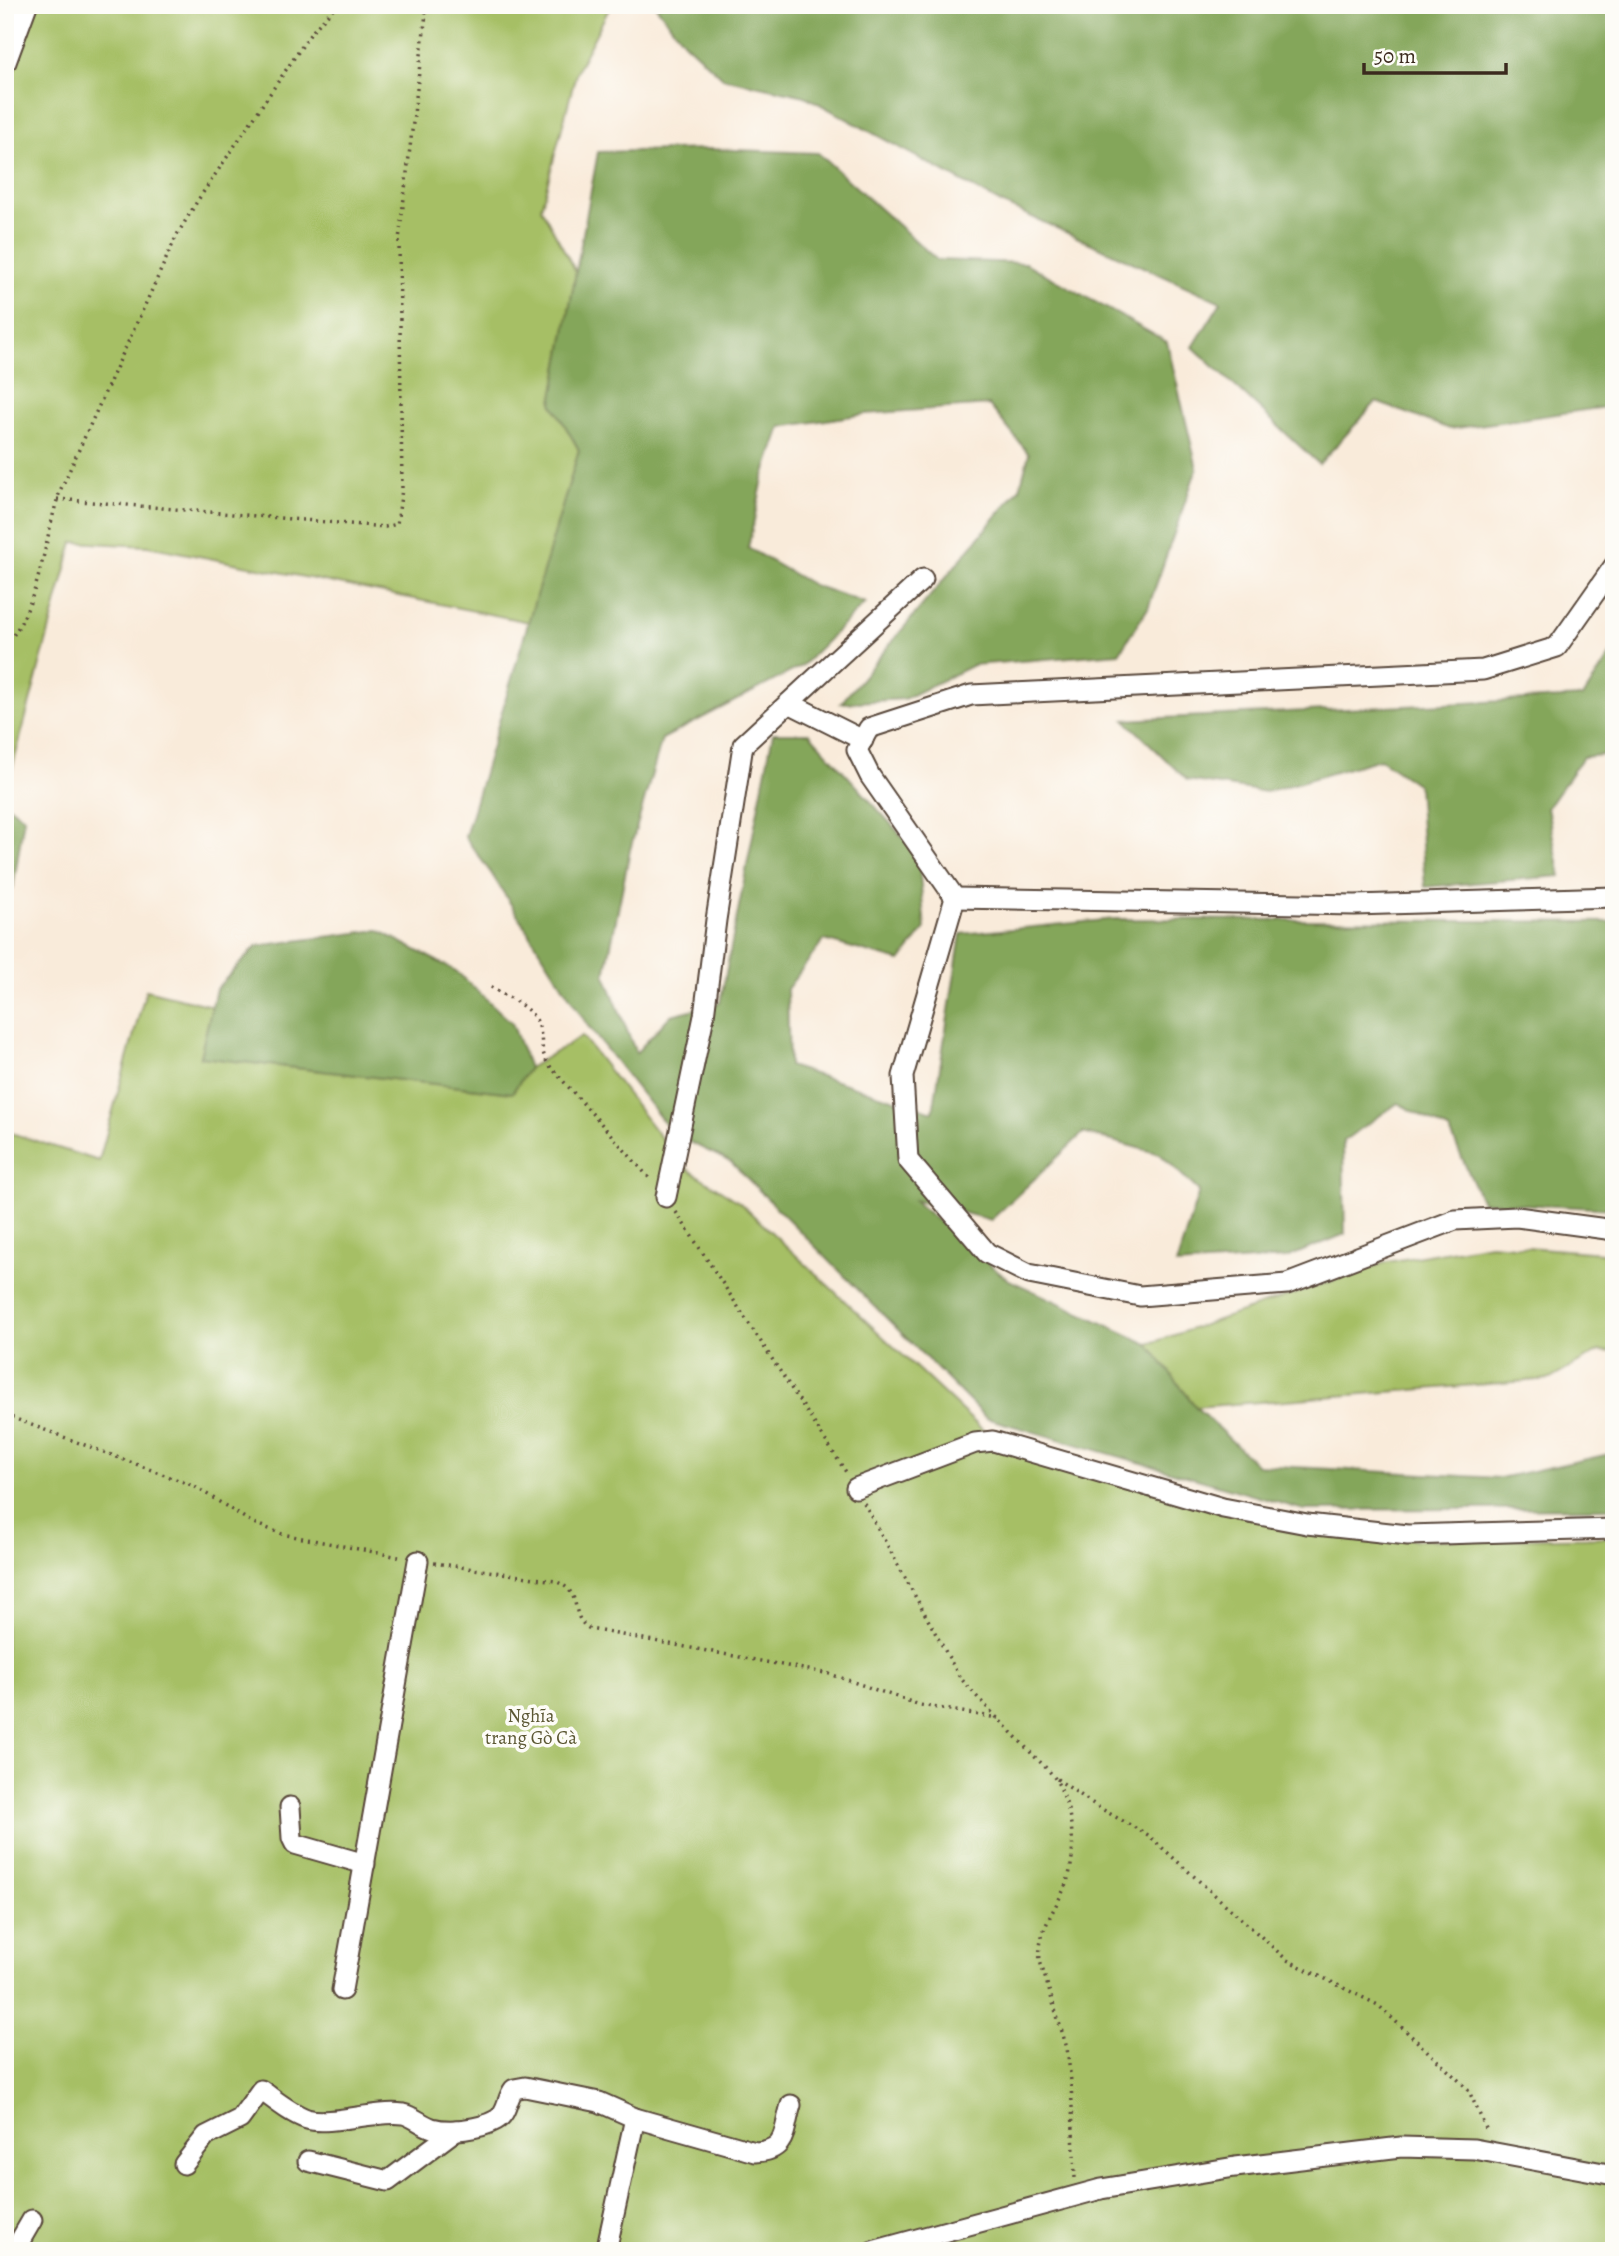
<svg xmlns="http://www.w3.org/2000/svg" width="1619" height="2256" font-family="Alegreya,serif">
<rect width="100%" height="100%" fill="#fdfcf7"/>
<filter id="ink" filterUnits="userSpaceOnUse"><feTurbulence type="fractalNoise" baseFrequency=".0143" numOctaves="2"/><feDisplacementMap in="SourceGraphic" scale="14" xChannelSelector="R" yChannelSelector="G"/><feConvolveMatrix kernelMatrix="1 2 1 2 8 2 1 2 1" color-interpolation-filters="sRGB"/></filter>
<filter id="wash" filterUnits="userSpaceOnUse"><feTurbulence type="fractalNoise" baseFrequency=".00686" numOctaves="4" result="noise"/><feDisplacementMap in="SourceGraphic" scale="28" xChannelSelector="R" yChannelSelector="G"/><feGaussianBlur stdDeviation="1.57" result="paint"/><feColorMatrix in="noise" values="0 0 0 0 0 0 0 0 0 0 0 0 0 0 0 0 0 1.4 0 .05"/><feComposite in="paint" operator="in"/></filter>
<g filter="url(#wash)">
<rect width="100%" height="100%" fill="#f9ebda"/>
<g fill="#a6bf65" stroke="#707442" stroke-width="2">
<polygon points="5,5 611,5 577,70 541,208 576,272 552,403 579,449 529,622 148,546 73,542 5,795"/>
<polygon points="146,990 212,1006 200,1057 512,1093 529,1068 582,1036 683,1166 739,1202 988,1435 1216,1500 1419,1540 1614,1537 1614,2251 5,2251 5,1131 99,1161"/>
<polygon points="1490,1244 1614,1254 1614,1352 1599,1351 1550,1379 1196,1407 1148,1344 1387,1262"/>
</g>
<g fill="#84a65a" stroke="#60683c" stroke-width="2">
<polygon points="655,5 1614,5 1614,406 1450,429 1376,402 1319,464 1193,347 1221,302 1003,204 805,96 723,78 684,42"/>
<polygon points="708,149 818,153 937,260 1025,263 1167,342 1197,468 1148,608 1119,653 973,665 904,699 841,703 1020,488 1029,454 989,405 865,414 781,427 763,479 748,548 813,585 865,603 802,666 662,739 630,850 605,975 636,1053 671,1015 720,1003 773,733 809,733 918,854 925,929 900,961 824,940 787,989 789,1066 933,1112 961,934 1115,919 1614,922 1613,1209 1482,1202 1450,1131 1398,1103 1343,1141 1345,1234 1286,1258 1176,1265 1199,1191 1160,1154 1083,1133 991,1220 913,1200 1007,1279 1148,1344 1196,1407 1257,1465 1500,1478 1614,1453 1614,1508 1304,1510 986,1418 731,1162 673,1134 588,1026 491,873 465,837 579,450 552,403 598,152"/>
<polygon points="1614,649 1614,754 1583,757 1547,808 1561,876 1425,887 1418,785 1380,759 1266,792 1187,780 1125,720 1583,697"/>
<polygon points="5,803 24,818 13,888 5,892"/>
<polygon points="378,930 456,971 512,1023 529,1068 512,1093 200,1057 216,989 257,946"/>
</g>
</g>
<g filter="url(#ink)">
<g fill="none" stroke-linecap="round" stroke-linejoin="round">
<g stroke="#58473a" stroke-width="23">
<g id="minor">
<polyline points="6,62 27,5"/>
<polyline points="1614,566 1557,647 1483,670 971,695 869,728 857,750 870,776 955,898 903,1076 908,1160 987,1253 1029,1274 1140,1296 1287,1284 1455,1220 1517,1217 1614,1230"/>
<polyline points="789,703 863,740"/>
<polyline points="955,898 1355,905 1614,897"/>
<polyline points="666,1197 704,1016 716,920 743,745 923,579"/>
<polyline points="856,1488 975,1443 993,1441 1223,1508 1307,1524 1408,1535 1614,1529"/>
<polyline points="290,1807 292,1838 295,1844 365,1864"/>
<polyline points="342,1990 418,1561"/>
<polyline points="308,2161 388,2181 456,2130"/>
<path d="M184,2164L206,2136L240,2119L261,2090C275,2100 290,2113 307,2119C330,2126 375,2110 403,2114C413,2116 422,2125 432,2128C450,2133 480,2129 496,2120C508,2113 506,2099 514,2089L525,2087L599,2102L635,2118L755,2152C788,2151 783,2130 791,2105"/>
<polyline points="20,2251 21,2239 32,2220"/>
<polyline points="606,2251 635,2118"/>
<polyline points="873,2251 1101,2189 1235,2167 1401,2147 1474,2149 1614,2175"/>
</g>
</g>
<g stroke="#58473a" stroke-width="3.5" stroke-dasharray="2 5" stroke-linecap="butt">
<polyline points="606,5 618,8 642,5"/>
<polyline points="57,499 385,527 397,524 402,489 399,240 427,5"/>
<path d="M5,646C41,604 43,542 60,491L177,235L198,200L311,33L336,5"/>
<path d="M491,987C506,997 534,1008 539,1026C543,1040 540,1053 549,1065L652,1181"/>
<polyline points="676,1212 846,1472"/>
<polyline points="5,1415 194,1486 251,1522 282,1534 399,1557"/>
<path d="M864,1503L959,1676C981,1703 1008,1728 1032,1754C1039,1761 1048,1769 1054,1777C1071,1802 1076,1842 1070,1871C1063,1903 1036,1926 1040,1961L1067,2048L1071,2081L1075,2178"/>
<path d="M434,1563L555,1581C586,1593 567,1616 590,1629L830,1674L920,1705L998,1718"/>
<polyline points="1057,1779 1098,1807 1148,1835 1287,1960 1378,2005 1468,2089 1488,2133"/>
</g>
<use href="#minor" stroke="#fff" stroke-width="19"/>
</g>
</g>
<g text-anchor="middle" stroke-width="7" stroke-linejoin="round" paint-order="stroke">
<g font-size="19" fill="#5b5733" stroke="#fdfcf7">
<text x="531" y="1722">Nghĩa<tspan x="531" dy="22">trang Gò Cà</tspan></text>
</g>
</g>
<rect width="1619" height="2256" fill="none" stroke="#fdfcf7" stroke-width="28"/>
<path d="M1364 63v10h142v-10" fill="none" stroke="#3b2a1e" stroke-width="3.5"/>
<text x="1374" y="63" font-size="21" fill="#3b2a1e" stroke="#fdfcf7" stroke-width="5" paint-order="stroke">50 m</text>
</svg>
